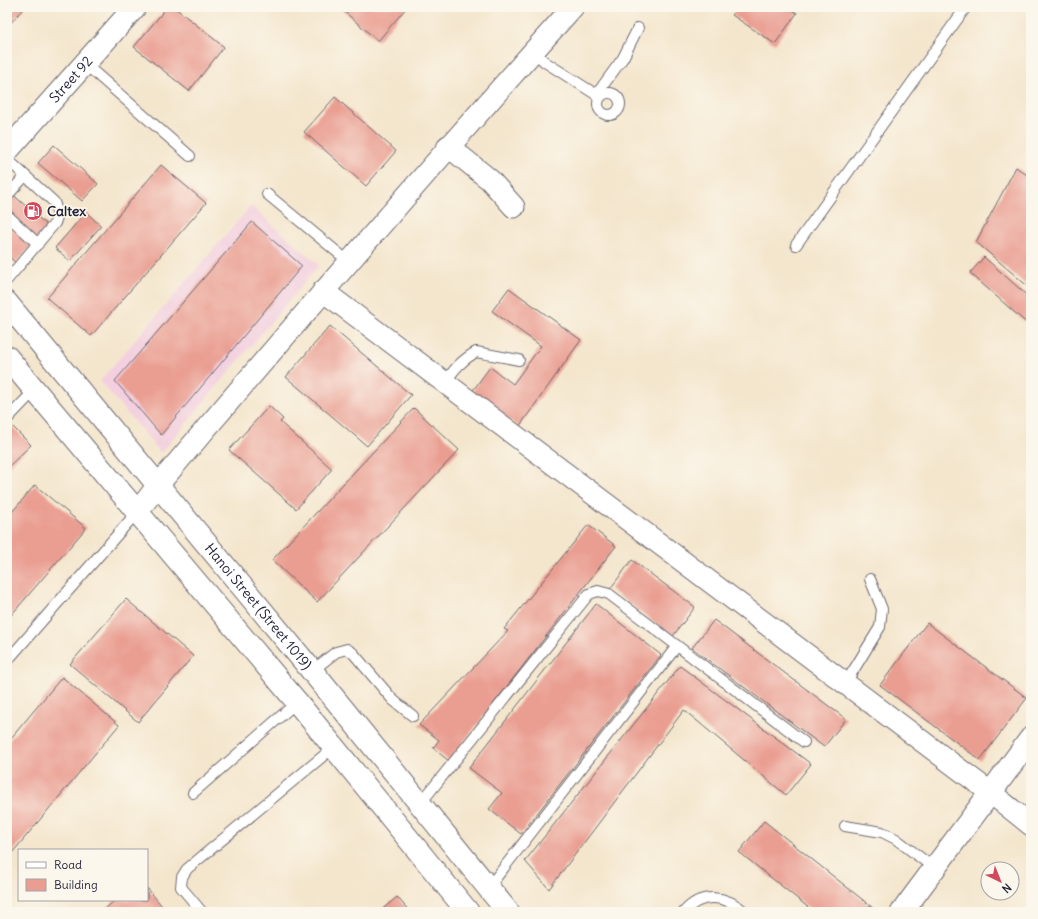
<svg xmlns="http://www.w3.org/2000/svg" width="1038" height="919" font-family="Delius,sans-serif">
<rect width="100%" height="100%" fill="#fbf7ec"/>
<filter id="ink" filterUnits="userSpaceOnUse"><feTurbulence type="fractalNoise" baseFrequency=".025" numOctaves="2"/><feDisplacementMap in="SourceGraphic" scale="8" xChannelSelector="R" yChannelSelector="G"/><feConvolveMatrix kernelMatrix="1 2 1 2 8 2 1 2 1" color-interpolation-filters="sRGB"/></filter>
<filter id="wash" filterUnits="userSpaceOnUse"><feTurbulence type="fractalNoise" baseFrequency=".012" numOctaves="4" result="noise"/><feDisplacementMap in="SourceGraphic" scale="16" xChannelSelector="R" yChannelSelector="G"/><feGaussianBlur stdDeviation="0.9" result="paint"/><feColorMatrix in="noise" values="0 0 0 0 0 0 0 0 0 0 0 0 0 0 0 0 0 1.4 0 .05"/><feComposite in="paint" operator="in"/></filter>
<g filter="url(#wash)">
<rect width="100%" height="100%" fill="#f4e6cd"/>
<polygon fill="#f3cfdf" points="251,206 319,265 161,453 100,381"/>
<g id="blocks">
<g fill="#ea9e92">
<polygon points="7,7 25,7 7,27"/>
<polygon points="167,7 174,7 224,47 189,91 134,47"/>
<polygon points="339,7 407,7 378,41"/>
<polygon points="737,7 788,7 797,13 775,44 732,15"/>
<polygon points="335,97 396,151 366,186 304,132"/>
<polygon points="54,145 98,184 82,201 38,163"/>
<polygon points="161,165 206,203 91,336 47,298"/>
<polygon points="1016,167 1031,178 1031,289 976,242"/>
<polygon points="9,191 49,227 16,263 7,255 7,193"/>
<polygon points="86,212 101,226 70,261 55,248"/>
<polygon points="252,222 302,266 161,435 115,381"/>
<polygon points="984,257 1031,299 1031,327 970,273"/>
<polygon points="509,288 581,340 519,427 471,393 490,367 513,384 541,346 492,311"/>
<polygon points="330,326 411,395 367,446 286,377"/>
<polygon points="269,406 283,419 280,422 332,469 296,509 229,450"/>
<polygon points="414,408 459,450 317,602 272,560"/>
<polygon points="12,426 31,445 7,468 7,431"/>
<polygon points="35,485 86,528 7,620 7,518"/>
<polygon points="588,525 616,546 449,761 433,748 439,740 419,725 508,631 504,629"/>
<polygon points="632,560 695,607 673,636 610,589"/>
<polygon points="126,599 193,656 138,722 70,664"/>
<polygon points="596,604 661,655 521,834 489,809 502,793 469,768"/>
<polygon points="714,620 846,719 824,747 692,648"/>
<polygon points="927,623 1027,698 980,760 880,685"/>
<polygon points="680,666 811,764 786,795 684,710 549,889 525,861"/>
<polygon points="62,677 119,725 7,859 7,743"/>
<polygon points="764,821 878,912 814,912 739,852"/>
<polygon points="147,888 167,912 102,912 115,900 147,900"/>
<polygon points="397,897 410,912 379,912"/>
</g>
</g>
</g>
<g filter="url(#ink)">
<use href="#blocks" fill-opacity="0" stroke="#6c676e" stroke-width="1"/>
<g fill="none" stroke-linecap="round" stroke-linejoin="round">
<g stroke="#6c676e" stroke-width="12">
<g id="service">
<polyline points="533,51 545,62 600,97"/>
<polyline points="85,64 190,156"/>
<circle cx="609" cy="104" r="11"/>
<polyline points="596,95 623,58 638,28"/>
<polyline points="7,159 54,202 58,214 55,223 7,280"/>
<polyline points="267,194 348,261"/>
<polyline points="7,196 25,176"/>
<polyline points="7,215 38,244"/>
<polyline points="796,245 966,7"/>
<path d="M445,383C454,369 462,360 476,352L519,360"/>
<polyline points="7,419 35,390"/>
<polyline points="7,661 138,511"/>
<polyline points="312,671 336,652 347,649 353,653 393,700 413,716"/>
<polyline points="845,684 880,627 882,609 870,579"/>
<polyline points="193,793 297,702"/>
<polyline points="420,804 589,594 598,591 609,594 804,742"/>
<polyline points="845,826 882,832 896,839 934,868"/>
<polyline points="488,888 677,646"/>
<polyline points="202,912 181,887 182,877 187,869 334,747"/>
<path d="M684,912C702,891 727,896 745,912"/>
</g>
</g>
<g stroke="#6c676e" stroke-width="23">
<g id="minor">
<polyline points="448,146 490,180 514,207"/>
<polyline points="323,291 991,793 1031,825"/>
<path d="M138,511L158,485C295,324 432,164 573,7"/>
</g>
</g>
<g stroke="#6c676e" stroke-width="24">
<polyline id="tertiary" points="902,912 1031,738"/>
</g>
<g stroke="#6c676e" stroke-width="24">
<g id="secondary">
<path id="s1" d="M7,151L135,7"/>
</g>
</g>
<g stroke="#6c676e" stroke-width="24">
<g id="primary">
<path id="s2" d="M7,303L312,671L508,912"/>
<polyline points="7,357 297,702 468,912"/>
</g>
</g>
<use href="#service" stroke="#fff" stroke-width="10"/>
<use href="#minor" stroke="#fff" stroke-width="21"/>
<use href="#tertiary" stroke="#fff" stroke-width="22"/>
<use href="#secondary" stroke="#fff" stroke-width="22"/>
<use href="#primary" stroke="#fff" stroke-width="22"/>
</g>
</g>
<defs>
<g id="fuel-disc" transform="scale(1)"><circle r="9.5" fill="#d1495b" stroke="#fbf7ec"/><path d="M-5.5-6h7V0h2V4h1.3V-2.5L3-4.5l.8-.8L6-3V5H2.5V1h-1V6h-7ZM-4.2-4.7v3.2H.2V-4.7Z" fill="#fff"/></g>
</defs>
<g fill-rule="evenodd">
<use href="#fuel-disc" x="33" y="211"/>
</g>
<g text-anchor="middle" stroke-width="3.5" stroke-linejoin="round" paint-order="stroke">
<g font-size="14" fill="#22223b" stroke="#fbf7ec">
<text dy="5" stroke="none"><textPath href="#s1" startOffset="96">Street 92</textPath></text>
<text dy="5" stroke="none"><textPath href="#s2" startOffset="394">Hanoi Street (Street 1019)</textPath></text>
</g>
<g font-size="14" font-weight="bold" fill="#22223b" stroke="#fbf7ec" text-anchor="start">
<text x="47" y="216">Caltex</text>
</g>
</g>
<rect width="1038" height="919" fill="none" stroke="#fbf7ec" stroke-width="24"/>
<rect x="18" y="849" width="130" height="52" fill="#fbf7ec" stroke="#a4a2a5"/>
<rect x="26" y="862" width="20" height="6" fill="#ffffff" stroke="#a4a2a5"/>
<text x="54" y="869" font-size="12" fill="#22223b">Road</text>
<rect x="26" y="879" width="20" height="12" fill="#ea9e92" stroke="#a4a2a5"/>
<text x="54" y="889" font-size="12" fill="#22223b">Building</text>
<g transform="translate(1000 881) rotate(137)"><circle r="19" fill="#fbf7ec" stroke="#a4a2a5"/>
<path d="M0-3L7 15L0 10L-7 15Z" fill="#d1495b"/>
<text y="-6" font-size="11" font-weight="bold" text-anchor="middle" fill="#22223b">N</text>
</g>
</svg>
